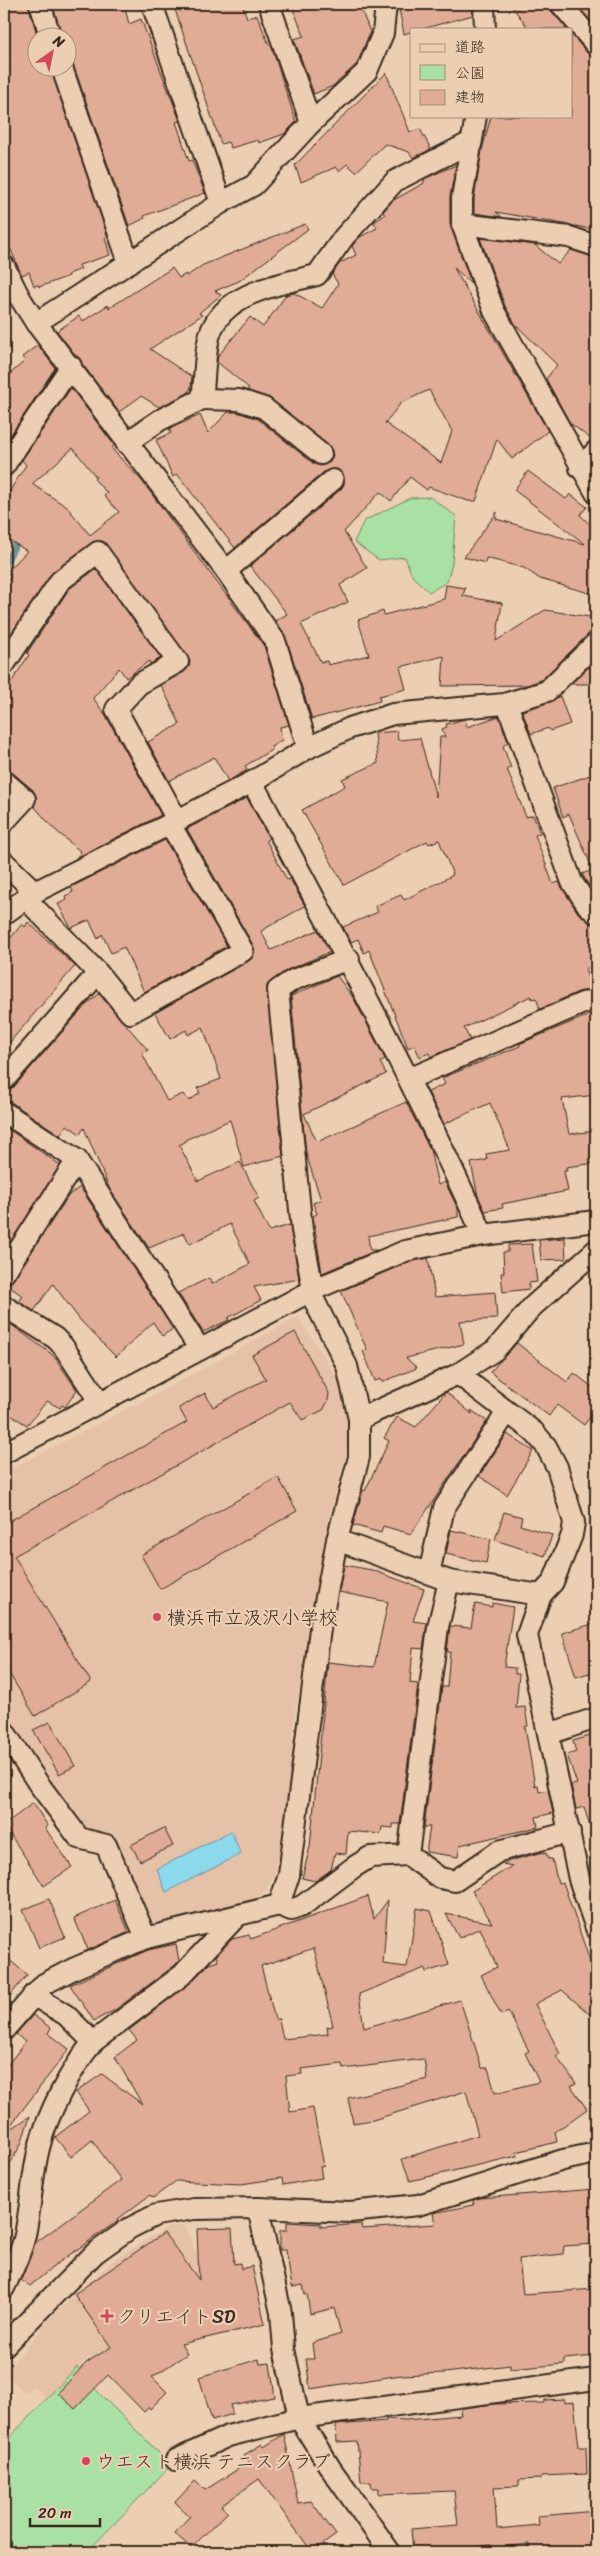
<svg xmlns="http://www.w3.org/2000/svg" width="600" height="2556" font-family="Sriracha,'Klee One',sans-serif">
<rect width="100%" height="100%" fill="#eccfb3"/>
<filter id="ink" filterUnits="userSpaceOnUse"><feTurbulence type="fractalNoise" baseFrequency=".02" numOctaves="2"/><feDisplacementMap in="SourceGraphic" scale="10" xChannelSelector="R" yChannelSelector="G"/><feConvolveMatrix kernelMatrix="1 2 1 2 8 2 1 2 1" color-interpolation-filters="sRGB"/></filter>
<g filter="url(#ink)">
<g fill="#e5c1a7">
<polygon points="298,1317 337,1377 350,1423 345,1458 327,1524 295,1711 287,1810 278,1869 266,1889 250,1904 158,1931 148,1925 128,1875 80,1828 4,1717 4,1472 154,1395"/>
<polygon points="185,2225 217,2305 105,2378 89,2357 47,2398 33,2386 27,2393 4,2374 56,2312 114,2260 168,2227"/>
</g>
<g fill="#a9e1a5" stroke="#728662">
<polygon points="430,497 456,516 452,563 447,582 429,592 412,576 405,557 379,560 354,542 364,521 410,498"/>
<polygon points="77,2367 98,2392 171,2465 87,2552 4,2552 4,2443"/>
</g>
<polygon fill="#8cd8ec" stroke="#6c929a" points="231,1831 241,1854 166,1892 157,1869"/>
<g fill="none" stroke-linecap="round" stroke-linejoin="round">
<polyline stroke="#6c929a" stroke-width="7" points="4,566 19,537"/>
</g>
<g fill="#e0ac95" stroke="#3b2a1e" fill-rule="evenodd">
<polygon points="4,4 28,4 38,38 38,68 50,68 108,237 105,238 110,255 79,265 81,269 69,274 69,276 39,287 39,285 34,286 29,272 22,275 20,271 4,234 4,64 10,62 4,44"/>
<polygon points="52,4 124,4 129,24 141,19 180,121 176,122 189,161 192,160 205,193 144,216 145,218 129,226 73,64 68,58 68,38 63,38"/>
<polygon points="173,4 242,4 247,18 257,15 269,45 271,45 296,122 284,134 259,143 258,140 231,148 228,142 221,144"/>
<polygon points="291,4 359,4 370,32 357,64 333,86 314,94 294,39 304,36"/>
<polygon points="398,4 472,4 473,15 422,29 411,29 411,32 404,34"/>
<polygon points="510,4 549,4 552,12 567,29 529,29"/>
<polygon points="576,4 596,4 596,27"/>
<polygon points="571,34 587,53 596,57 596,234 590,231 592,229 496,212 502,217 474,213 474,199 482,150 491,116 571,116"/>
<polygon points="386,73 410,132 420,129 431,149 413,158 409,152 385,144 356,172 347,164 339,171 336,167 301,182 295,165"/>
<path d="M456,165L450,196V224L471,283L454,268L548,431L512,459L497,439L476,501H468L429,487L427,490L410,477L391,501L380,492L344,532L367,568L340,585L348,602L301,624L321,662L327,661L328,665L369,655L358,620L383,611L384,615L444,599L446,585L465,588L463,596L502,603L496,641L545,610L596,618V627L541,680L527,685L442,686L444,656L400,667L406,689L379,696L380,701L312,719L286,638L275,621L287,614L250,566L341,489L344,484L342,473L337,469L325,471L235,548L177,474L173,477L156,440L171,433L169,429L200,415L208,433L228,412H237L258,419L314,464L320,466L330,462L333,455L328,445L271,399L247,390L249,388L217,362L218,356L250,317L263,327L286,295L294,293L322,308L338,284L332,274L340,263L356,255L352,246L360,237L377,228L374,222L385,215L383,212L392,201L424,183V179ZM429,390L452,431L441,463L385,423L401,403Z"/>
<polygon points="305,224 308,229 239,281 215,291 221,295 199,313 202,315 150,349 192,377 191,387 188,393 159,407 141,396 119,412 57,331 79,316 83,321 108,305 109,308 172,268 179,278 186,274 187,276 203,265"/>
<polygon points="480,238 535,245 558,264 571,250 596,258 596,439 592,440 570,423 546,379 557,365 516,325 505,306"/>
<polygon points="38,345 55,368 6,442 4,440 4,379 25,361 22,357"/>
<path d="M71,388L114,445L112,449L142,481L264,646L289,725L280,727L282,740L271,747L273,749L245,766L247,770L228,781L214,757L169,781L148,742L180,724L161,685L184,672L189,667L190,661L103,541L91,543L53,572L11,634L4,629V587L11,576L7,572L27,551L4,537V500L26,465L22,460ZM73,448L96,477L94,479L107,493L104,496L119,512L90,535L67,507L32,484Z"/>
<polygon points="528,471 566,499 570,494 587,507 580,515 596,530 596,595 540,579 524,568 486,558 485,563 464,557 497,512 496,519 585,544 514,490"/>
<polygon points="96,569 161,658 150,664 149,661 126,678 119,668 93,698 105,714 161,815 76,858 81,852 53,828 34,806 36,796 33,790 12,772 4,769 4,693 29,655 27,653 69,589"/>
<polygon points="590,666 596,677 596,684 571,684"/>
<polygon points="560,696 570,724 550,731 548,728 531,734 522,711 550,702"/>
<polygon points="499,716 508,742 503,746 511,768 507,769 526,817 533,815 540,833 535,835 553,884 559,882 578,913 589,922 596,925 596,965 585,969 592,989 578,992 540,1009 536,998 532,999 531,996 464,1028 470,1040 431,1057 429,1053 420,1057 414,1045 408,1048 369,950 364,953 358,939 351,942 343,927 378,912 375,906 401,895 404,900 453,875 439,840 429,844 427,841 344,885 302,810 345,786 342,779 378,763 375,733 397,731 398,740 420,738 436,797 440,737 445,737 442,729 447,727 446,724 461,720 465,719 467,727"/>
<polygon points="596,773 596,897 582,874 593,870 569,814 563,817 553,788"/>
<polygon points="247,798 269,838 266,840 287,880 290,879 305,906 261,931 271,950 318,930 330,952 287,970 267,985 283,1156 244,1167 230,1120 185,1140 185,1142 179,1145 198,1181 240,1162 259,1198 254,1201 269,1231 290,1225 299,1279 254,1287 261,1300 228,1318 229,1320 203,1332 178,1293 209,1278 212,1284 250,1264 230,1224 190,1244 184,1233 149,1248 110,1190 84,1128 80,1134 67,1125 60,1135 11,1102 4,1100 4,1092 13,1088 86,1005 99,994 148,1050 142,1053 167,1101 183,1094 189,1101 200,1093 197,1088 221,1079 203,1027 188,1035 186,1030 170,1039 155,1013 249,961 253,957 253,945 187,829"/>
<polygon points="165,840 227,946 144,992 124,947 111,953 102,934 98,939 89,920 71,928 58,904 67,900 65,896 73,892 71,887"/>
<polygon points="28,922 75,966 4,1049 4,946 22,924 25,927"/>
<polygon points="337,976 354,999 385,1059 380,1062 386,1074 304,1114 317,1142 406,1102 430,1150 438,1185 445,1182 458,1209 458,1217 368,1236 370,1250 377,1250 322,1273 313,1216 317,1214 313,1203 321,1200 306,1154 291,996"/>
<polygon points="596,1012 596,1095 562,1099 569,1134 596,1131 596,1163 566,1167 567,1171 564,1171 568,1191 502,1204 503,1208 485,1211 478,1196 471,1163 487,1160 486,1154 510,1150 490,1103 444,1124 428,1092 445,1084 442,1078 520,1046 519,1044"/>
<polygon points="4,1126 60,1165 4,1252"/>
<polygon points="80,1187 173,1329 162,1336 153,1322 116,1357 80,1320 53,1284 34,1311 19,1302 23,1296 5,1284 14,1279 69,1195"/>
<polygon points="565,1238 566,1259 541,1260 539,1240"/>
<polygon points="532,1244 537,1282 529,1283 529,1289 503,1292 501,1273 504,1273 503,1252 508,1252 508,1245"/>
<polygon points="428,1258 435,1297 495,1292 497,1319 460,1321 464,1344 406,1358 417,1368 382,1382 381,1379 375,1381 363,1351 367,1350 341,1291 409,1262"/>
<polygon points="6,1321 53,1355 77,1390 65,1407 62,1405 60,1408 47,1401 27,1425 4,1411 4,1322"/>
<polygon points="295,1332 329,1393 328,1401 323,1410 302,1420 290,1402 14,1556 91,1682 35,1716 4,1665 4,1524 187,1422 179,1408 205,1393 213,1407 266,1379 252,1355"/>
<polygon points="517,1343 567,1382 574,1373 596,1390 596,1409 584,1425 557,1405 549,1416 490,1372"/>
<polygon points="446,1392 472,1414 471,1410 487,1421 411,1534 383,1526 381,1533 353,1525 363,1490 365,1491 389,1441 384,1438 397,1417 416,1427"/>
<polygon points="507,1434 533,1451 507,1495 479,1476"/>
<polygon points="278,1477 297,1511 160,1589 141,1555"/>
<polygon points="504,1512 522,1517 520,1525 552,1535 545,1556 495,1540"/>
<polygon points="451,1530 491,1539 486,1563 446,1554"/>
<polygon points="344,1565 372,1570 424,1589 413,1621 427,1623 423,1649 413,1648 410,1683 418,1684 400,1824 393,1824 393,1828 382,1827 381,1834 348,1831 346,1854 335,1853 331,1870 315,1881 302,1878 310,1847 328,1662 374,1667 388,1602 339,1592"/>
<polygon points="492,1603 513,1607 504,1667 515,1668 515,1674 519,1674 516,1708 525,1707 528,1726 525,1727 535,1786 538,1785 539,1792 548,1790 553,1813 536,1817 538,1827 460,1845 458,1857 426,1852 430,1827 424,1827 442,1687 447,1687 450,1652 447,1652 450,1626 471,1628 475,1604 492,1607"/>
<polygon points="596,1623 596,1671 576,1677 562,1633"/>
<polygon points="50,1722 75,1766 59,1774 33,1730"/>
<polygon points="596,1734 596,1832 592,1833 584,1807 576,1809 571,1785 577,1784 567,1755 576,1752 573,1741"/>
<polygon points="33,1803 48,1826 45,1828 72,1867 44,1886 4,1825"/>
<polygon points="164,1828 173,1846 140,1861 131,1845"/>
<path d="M543,1852V1854L546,1853L548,1859H552L558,1883L563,1882L596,1979V2020L562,1990L535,2004L560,2054L556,2056L576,2083L571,2086L587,2109L555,2132L557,2142L516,2152L517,2156L410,2181L402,2159L478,2135L466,2091L373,2120L353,2123L348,2098L427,2079L424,2059L343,2069L342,2064L301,2069L302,2074L286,2076L290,2112L313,2108L324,2166L320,2167L322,2178L283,2185L282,2178L241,2184L176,2181L153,2198L150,2195L118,2219L119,2220L58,2263L30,2286L21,2280L35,2243L121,2180L92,2140L71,2157L55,2137L89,2111L76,2092L102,2074L142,2104L115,2057L137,2040L129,2030L189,1984L209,1964L218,1961L216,1956L232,1939L249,1935L251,1939L368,1896L374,1919L388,1900L383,1964L407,1967L417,1908L431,1911L449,1965L426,1972L425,1968L359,1994L364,2028L460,2000L482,2068H488L495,2093L539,2082L525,2053L529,2051L508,2011L501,2015L481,1975L497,1967L480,1928L459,1938L446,1914L492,1923L472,1891L512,1866L503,1864L509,1861ZM314,1948L333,2026L327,2027L328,2034L283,2039L279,2019H275L261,1966Z"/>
<polygon points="49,1899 65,1937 39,1948 23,1910"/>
<polygon points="115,1900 129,1932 88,1950 74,1918"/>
<polygon points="176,1944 179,1961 174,1966 115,2010 94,2021 70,1985 148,1950"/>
<polygon points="4,1955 27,1975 4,2003"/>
<polygon points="33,2015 51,2028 48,2033 69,2049 4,2134 4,2070 25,2042 16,2034"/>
<polygon points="30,2116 21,2144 4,2175 4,2134"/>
<polygon points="596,2189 596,2244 564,2246 563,2254 519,2259 523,2294 596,2289 596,2356 564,2359 564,2364 510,2369 510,2365 445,2373 401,2375 310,2389 306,2359 314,2359 312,2343 341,2334 334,2308 310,2314 307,2294 305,2294 303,2285 292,2287 286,2250 280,2250 280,2230 287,2230 287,2222 321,2224 321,2227 361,2224 362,2229 435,2224 433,2213 474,2205 473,2200 480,2198"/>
<polygon points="232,2228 234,2264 240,2263 241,2269 252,2266 265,2324 181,2344 187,2354 152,2377 167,2392 150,2409 149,2407 144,2412 108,2375 75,2409 58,2393 86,2363 111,2347 74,2294 164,2233 199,2280 197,2229"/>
<polygon points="259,2359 260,2364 270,2363 275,2397 230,2405 233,2414 212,2420 199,2377"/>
<polygon points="564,2399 564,2403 574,2402 579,2447 586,2447 587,2474 541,2476 541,2479 519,2480 519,2486 494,2487 497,2529 539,2525 538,2516 596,2511 596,2547 564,2550 564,2552 530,2552 530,2544 491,2548 491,2545 454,2549 454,2552 413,2552 411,2529 458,2525 454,2491 379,2494 379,2488 372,2488 371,2482 361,2482 357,2441 337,2442 336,2425 386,2421 386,2419 406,2420 461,2415 460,2411 463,2408 494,2404 544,2403 544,2400"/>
<polygon points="284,2434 298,2503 311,2501 336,2535 312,2552 259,2479 221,2506 228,2512 191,2548 174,2533 190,2516 175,2502 195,2481 205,2490 249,2462 244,2455 262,2444 264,2447"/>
</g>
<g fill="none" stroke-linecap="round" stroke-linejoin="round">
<g stroke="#3b2a1e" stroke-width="24">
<g id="street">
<polyline points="40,4 51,38"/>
<polyline points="152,4 221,203"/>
<polyline points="269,4 311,123"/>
<polyline points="484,4 485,29"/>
<polyline points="561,4 596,45"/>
<polyline points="62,68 129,263"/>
<polyline points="476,116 462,198 462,224 494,311 596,493"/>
<polyline points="462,224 569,237 596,246"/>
<polyline points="4,266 20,298 36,323 226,571 275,641 308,748"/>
<polyline points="36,323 221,203 254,185 311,123 367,71 383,33 386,4"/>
<polyline points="202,399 239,400 264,408 321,454"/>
<path d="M126,443L160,420L202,399C205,379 204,354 210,334C224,292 280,284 317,275L344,237L395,181L471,142"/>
<polyline points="4,466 71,366"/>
<polyline points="580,468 596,451"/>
<polyline points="226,571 333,480"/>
<polyline points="4,665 60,581 98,552 178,662 139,684 116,709 177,820"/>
<polyline points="507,704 572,882 588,906 596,913"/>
<polyline points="4,781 25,799 4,822"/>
<path d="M252,782C332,931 413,1080 483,1235"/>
<polyline points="4,862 35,892"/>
<polyline points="25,898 98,973 130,1013 243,951 170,824"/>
<polyline points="4,914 35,892 170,824 252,782 308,748 350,728 393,714 504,704 547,691 596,643"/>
<polyline points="409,1079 583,1003 596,1000"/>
<polyline points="4,1080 98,973"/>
<polyline points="4,1112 77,1160 199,1348"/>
<polyline points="4,1273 77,1160"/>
<polyline points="313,1290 302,1230 278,990 293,980 349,959"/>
<polyline points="4,1306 55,1338 63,1346 99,1401"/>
<polyline points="458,1374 534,1432 546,1446 557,1467 574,1522 572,1535 553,1582 541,1595"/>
<polyline points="359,1419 458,1374 495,1350 532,1307 596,1250"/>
<polyline points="4,1453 313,1290 405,1251 483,1235 596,1221"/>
<polyline points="337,1540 449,1581 541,1595 527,1635 579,1879 596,1928"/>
<polyline points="429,1573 444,1508 507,1412"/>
<polyline points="4,1731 38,1783 79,1838 106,1845 146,1938"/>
<polyline points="549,1734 596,1718"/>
<polyline points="408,1855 438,1627 449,1581"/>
<polyline points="279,1905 291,1910 302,1906 354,1867 370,1857 408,1855 440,1878 455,1881 499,1851 570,1832"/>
<polyline points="33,1995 66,2015 93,2042"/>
<polyline points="4,2030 44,1984 75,1968 146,1938 279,1905 289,1875 320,1629 337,1540 359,1457 359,1419 347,1366 310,1292"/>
<polyline points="258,2208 281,2313 284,2349 299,2418 331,2469 390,2552"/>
<path d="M4,2288C12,2271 21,2254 25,2235C31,2206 32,2176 39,2148C47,2114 71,2069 93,2042L182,1975L237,1916"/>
<polyline points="4,2346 95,2253 130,2228 156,2215 194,2209 258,2208 350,2212 418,2205 563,2160 596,2153"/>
<polyline points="176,2460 228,2436 299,2418 596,2379"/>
</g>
</g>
<use href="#street" stroke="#eccfb3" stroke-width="20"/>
</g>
</g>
<g fill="#d1495b" stroke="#eccfb3" stroke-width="2">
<circle cx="157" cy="1617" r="5"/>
<path d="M104.5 2308.5h5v5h5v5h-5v5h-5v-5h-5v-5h5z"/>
<circle cx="86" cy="2461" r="5"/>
</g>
<g text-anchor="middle" stroke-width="4.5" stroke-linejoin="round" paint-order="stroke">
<g font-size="19" fill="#3b2a1e" stroke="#eccfb3" text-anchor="start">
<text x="167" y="1624">横浜市立汲沢小学校</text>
<text x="117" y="2323">クリエイトSD</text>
<text x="96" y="2468">ウエスト横浜 テニスクラブ</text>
</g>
</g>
<rect width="600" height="2556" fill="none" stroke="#eccfb3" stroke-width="20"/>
<rect x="10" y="10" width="580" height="2536" fill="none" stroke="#3b2a1e" stroke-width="2" filter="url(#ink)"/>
<rect x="410" y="28" width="162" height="90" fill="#eccfb3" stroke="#a58d77"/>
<rect x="420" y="44" width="25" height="8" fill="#eccfb3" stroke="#a58d77"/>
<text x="455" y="52" font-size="15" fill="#3b2a1e">道路</text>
<rect x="420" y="65" width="25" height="15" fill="#a9e1a5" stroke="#a58d77"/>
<text x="455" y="78" font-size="15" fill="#3b2a1e">公園</text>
<rect x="420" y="90" width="25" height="15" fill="#e0ac95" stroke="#a58d77"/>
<text x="455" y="102" font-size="15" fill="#3b2a1e">建物</text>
<g transform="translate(52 52) rotate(33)"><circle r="24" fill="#eccfb3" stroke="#a58d77"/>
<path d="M0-4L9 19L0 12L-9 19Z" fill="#d1495b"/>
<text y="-8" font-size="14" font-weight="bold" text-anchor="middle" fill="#3b2a1e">N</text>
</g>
<path d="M30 2518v8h70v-8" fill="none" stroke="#3b2a1e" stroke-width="2.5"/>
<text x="38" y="2518" font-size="15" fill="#3b2a1e" stroke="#eccfb3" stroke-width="4" paint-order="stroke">20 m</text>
</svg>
